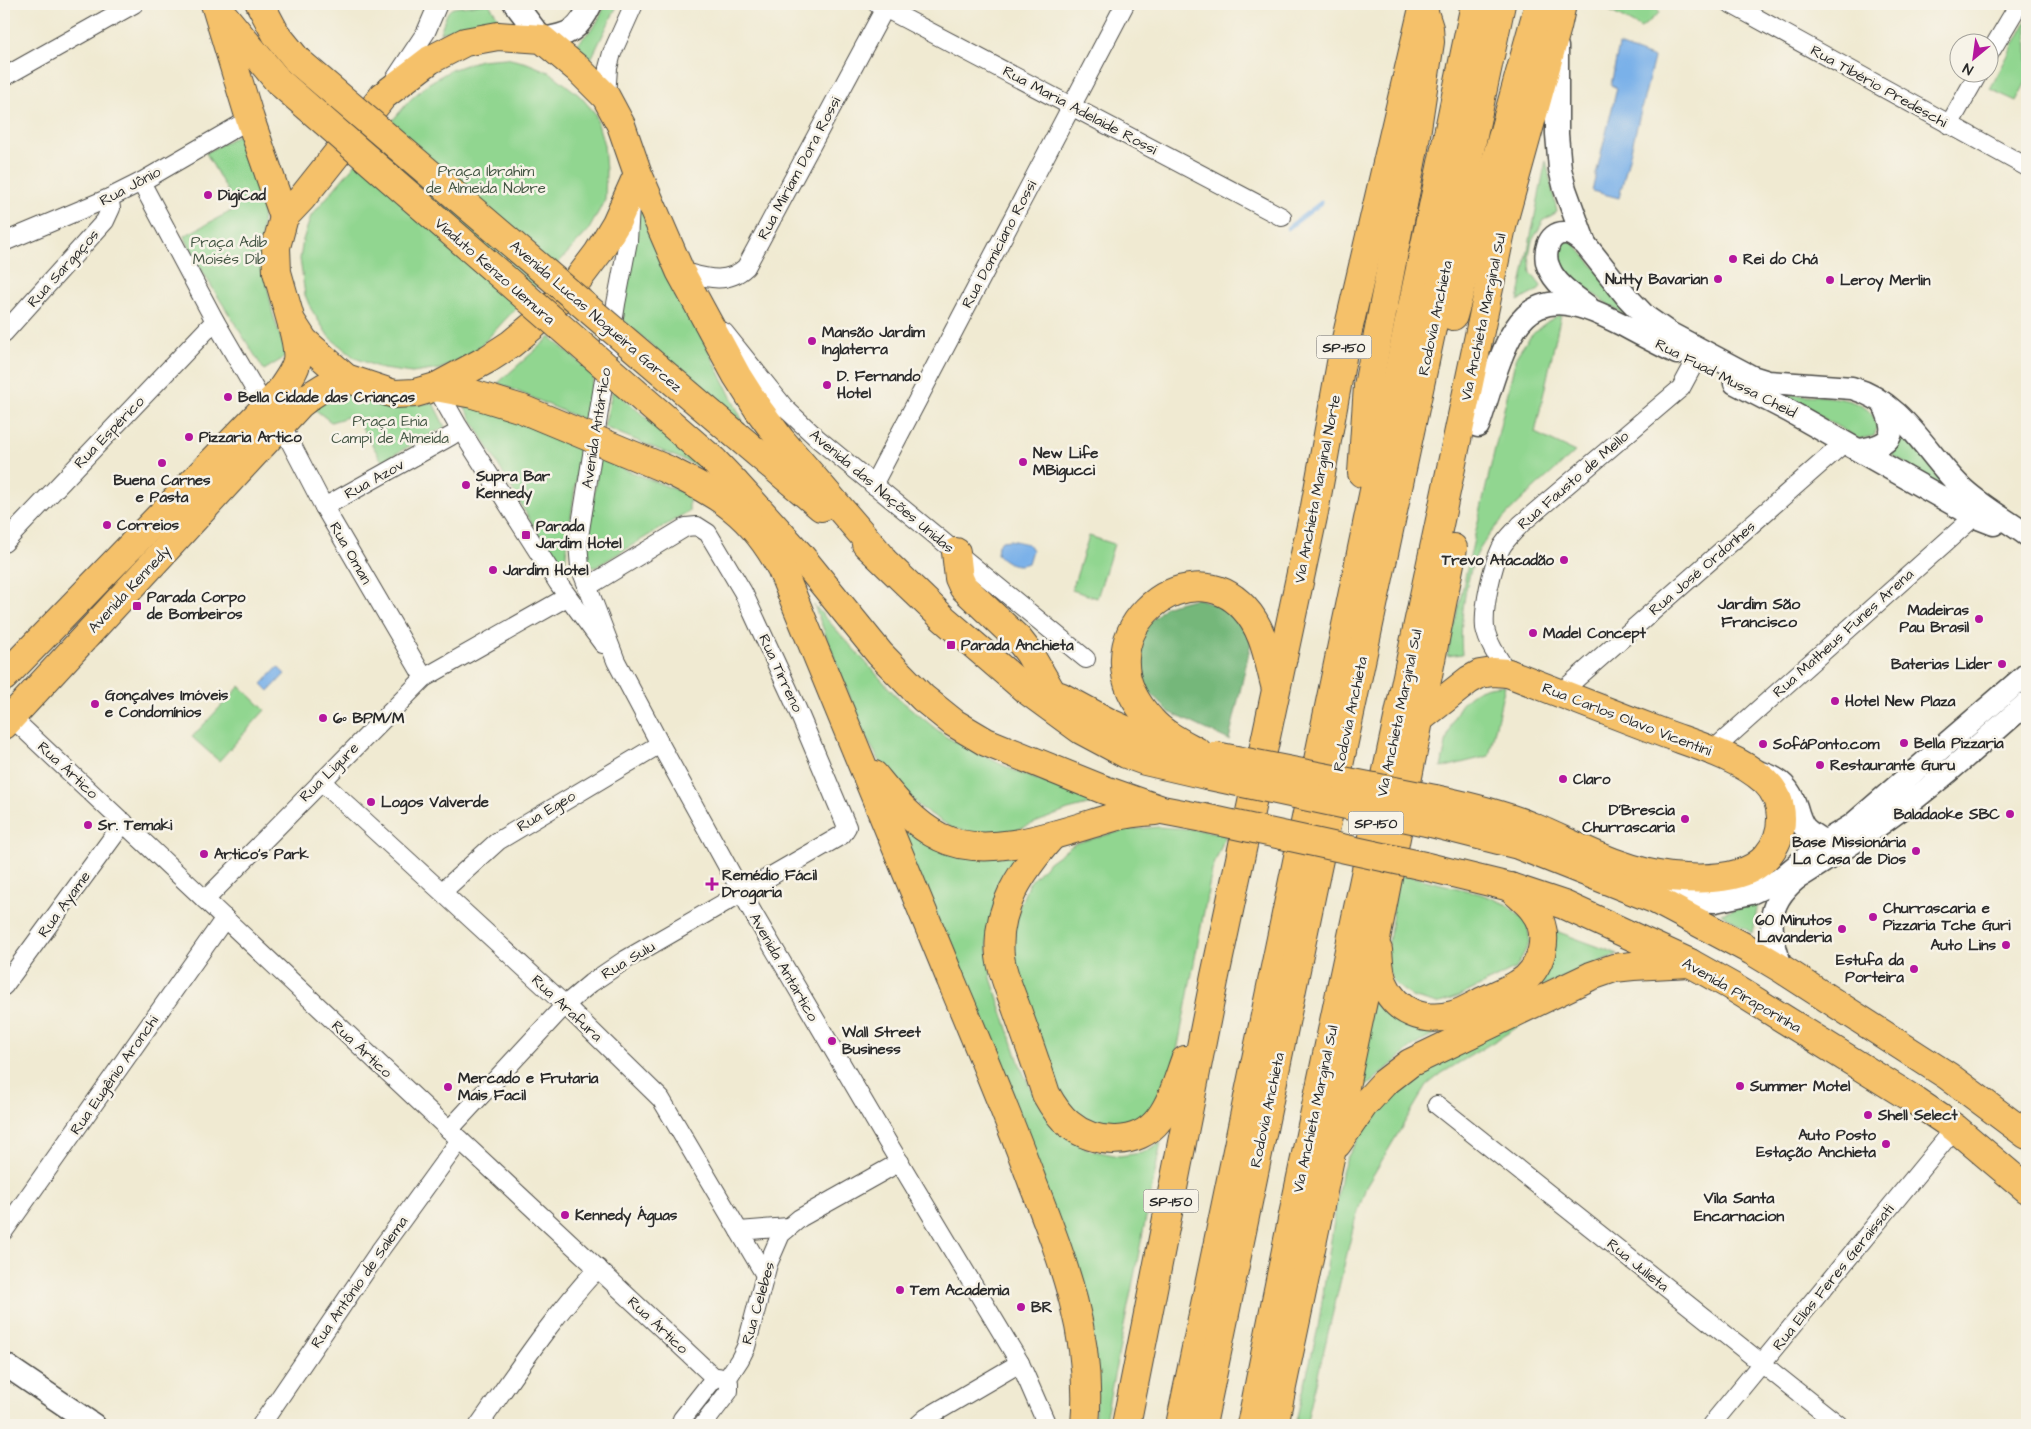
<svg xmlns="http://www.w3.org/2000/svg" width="2031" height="1429" font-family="'Architects Daughter',sans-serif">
<rect width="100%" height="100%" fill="#f7f3e8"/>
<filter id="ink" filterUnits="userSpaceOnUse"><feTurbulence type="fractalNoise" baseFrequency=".02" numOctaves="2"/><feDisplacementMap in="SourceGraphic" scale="10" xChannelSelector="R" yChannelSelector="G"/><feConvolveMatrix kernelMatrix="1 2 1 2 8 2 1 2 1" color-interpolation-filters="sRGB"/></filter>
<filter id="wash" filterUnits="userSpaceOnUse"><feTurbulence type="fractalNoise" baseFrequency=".0096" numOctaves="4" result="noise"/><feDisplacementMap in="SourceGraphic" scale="20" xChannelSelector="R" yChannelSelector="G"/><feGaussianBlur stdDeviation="1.12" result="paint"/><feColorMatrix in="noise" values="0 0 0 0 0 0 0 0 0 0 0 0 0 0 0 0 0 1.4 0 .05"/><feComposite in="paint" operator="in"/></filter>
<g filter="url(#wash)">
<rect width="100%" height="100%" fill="#f0ead2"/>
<g fill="#91d690" stroke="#5e805e">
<path d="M479,4H489L502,23L451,30L440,33C451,0 447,11 479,4Z"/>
<polygon points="606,4 618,4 591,59 575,47 596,24"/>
<polygon points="1597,4 1656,4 1659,13 1641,28"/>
<polygon points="2027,19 2027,80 2016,101 1990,89"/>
<polygon points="506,58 527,63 551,73 579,95 595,113 604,145 606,171 605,200 588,231 474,353 440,369 412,373 383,369 355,358 329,337 311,309 305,295 300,259 303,240 311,216 410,100 429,83 451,70 480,60"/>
<polygon points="238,135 263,207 261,256 273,314 286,354 282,359 264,370 202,271 184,236 237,208 206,153"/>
<polygon points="1546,160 1557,212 1544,220 1532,241 1529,255 1531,273 1541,286 1539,290 1518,301"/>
<polygon points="639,205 744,424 621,319"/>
<path d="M1568,237L1651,331C1616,311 1586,291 1556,262L1559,242Z"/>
<path d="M1561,314L1535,433L1575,452C1545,480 1502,513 1481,547C1465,571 1459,626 1462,654L1447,656L1516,357C1529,336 1539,325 1561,314Z"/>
<polygon points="550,337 594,375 586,421 498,383"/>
<polygon points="613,389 703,468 604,427"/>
<path d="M1782,394C1806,396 1862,393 1874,418C1876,421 1876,426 1877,429L1874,436L1859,439Z"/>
<polygon points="344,395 394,406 433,403 445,427 382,461 354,415 331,422 313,408 327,399"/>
<polygon points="463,404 500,412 580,450 563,577"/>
<polygon points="1902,431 1953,494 1892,455"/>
<polygon points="599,459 689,495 689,511 596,567 592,567 585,562"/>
<polygon points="1089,536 1114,544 1097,598 1072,590"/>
<polygon points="814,605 898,698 946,737 1019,773 1072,792 1103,801 1068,810 1014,831 980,834 952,828 920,807 887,773 865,736"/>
<path d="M1505,685L1489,756L1441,768C1447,739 1452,697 1485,688C1491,686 1498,686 1505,685Z"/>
<polygon points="240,686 265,710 219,761 192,737"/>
<polygon points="898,821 1025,849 987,939 991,978 1021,1068 1033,1093 1066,1135 1089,1150 1119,1156 1142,1153 1161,1143 1104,1425 1094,1425 1097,1387"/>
<polygon points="1158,827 1192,829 1226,834 1212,870 1172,1077 1160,1102 1132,1130 1095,1126 1079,1115 1060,1095 1045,1065 1009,943 1016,915 1029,883 1049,862 1076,843 1125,830"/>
<polygon points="1398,873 1481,894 1506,904 1527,922 1530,942 1516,968 1460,996 1437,1004 1412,997 1394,983 1386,964"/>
<polygon points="1756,902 1757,910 1752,933 1721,913"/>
<polygon points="1553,930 1618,954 1527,993"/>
<path d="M1373,997C1394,1026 1413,1031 1447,1027L1411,1048L1355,1096Z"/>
<polygon points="1539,1010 1513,1030 1442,1073 1427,1085 1366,1187 1355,1220 1306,1425 1295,1425 1318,1328 1341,1173 1348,1156 1373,1115 1398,1090 1433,1063"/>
</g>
<polygon fill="#74b77a" stroke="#507152" points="1197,598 1240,615 1251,643 1229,740 1169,712 1136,678 1132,659 1145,627 1166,606"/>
<g fill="#7ab1e9" stroke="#526e8a">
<polygon points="1619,45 1654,58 1619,198 1592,191 1617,88 1611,85"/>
<path d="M1010,540L1028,544L1032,550L1028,563C1016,568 1006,563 997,554L998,545L1002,541Z"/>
<polygon points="278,667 285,674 269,691 262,684"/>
</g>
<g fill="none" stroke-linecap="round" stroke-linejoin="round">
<polyline stroke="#7ab1e9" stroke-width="4.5" points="1288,228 1321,203"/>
</g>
</g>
<g filter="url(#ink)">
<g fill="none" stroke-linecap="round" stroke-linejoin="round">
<g stroke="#494844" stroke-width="20">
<g id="minor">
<polyline points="877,4 1282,217"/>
<polyline points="1731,4 2027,167"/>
<polyline points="1988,56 2019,4"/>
<polyline points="4,77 134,4"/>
<polyline points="395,79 426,32 438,4"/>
<polyline points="606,97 608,68 612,53 634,4"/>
<polyline points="1949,125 1979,72"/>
<polyline points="141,182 215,321 265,407"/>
<polyline points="630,206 628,241 616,304 578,543 580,567 616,661 660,744 753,913 888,1143 1020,1363 1047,1425"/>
<polyline points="4,242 109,198 141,182 250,119"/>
<path d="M680,271C704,277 726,286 746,267L885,8"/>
<polyline points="724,332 785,408 818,439 1086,659"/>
<polyline points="4,333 105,221 111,208 109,198"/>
<polyline points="436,387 457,424 558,583 603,644"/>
<polyline points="282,426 324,507 424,678"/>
<polyline points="873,485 1125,4"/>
<polyline points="324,507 451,436"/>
<polyline points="4,543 215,321"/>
<path d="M1508,673C1499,659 1488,644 1485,628C1483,607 1492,567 1501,548C1506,539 1514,532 1521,524L1681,388L1695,362"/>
<polyline points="1560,693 1844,443"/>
<polyline points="11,717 460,1140 715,1378"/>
<polyline points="1712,751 1975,516"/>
<polyline points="321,781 565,1005 661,1099 765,1275"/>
<polyline points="443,891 498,841 660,744"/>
<polyline points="205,900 424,678 567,597"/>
<polyline points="4,986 124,822"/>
<polyline points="1437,1105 1839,1425"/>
<polyline points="449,1130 565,1005 591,983 625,960 842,835 847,827 795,704 743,592 708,533 697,526 686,527 587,587"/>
<polyline points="4,1231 225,918"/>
<polyline points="739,1231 788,1227"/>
<polyline points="727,1379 740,1359 746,1347 768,1264 781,1234 800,1218 900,1162"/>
<polyline points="261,1425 378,1253 460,1140"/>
<path d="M479,1425C517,1371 553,1316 598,1268"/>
<polyline points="680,1425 682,1419 712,1381 718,1377 727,1379 729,1383 729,1391 703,1425"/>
<polyline points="918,1425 926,1418 1020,1363"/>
<polyline points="1711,1425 1955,1128"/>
</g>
</g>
<g stroke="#494844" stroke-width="25">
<g id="tertiary">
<path d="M515,4L542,39C571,34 578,31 591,4"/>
<path d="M1557,47V134L1560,169L1565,189L1585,244L1627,297L1646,317L1669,333L1752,377L1768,382L1852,388C1905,403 1926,455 1964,490C1983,507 2006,520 2027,535"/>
<path d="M1585,244C1579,240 1573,233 1565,233C1547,232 1543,256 1549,268C1555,284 1574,296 1587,306"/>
<polyline points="1735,383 1789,411 1976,517 1994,524"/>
<path d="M1478,426C1488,398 1499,353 1515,329C1543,285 1587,307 1623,325C1641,335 1659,344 1677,353"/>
<path d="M1859,450C1894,445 1898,434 1883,403"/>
<path d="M1762,773C1780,779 1790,788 1796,807C1798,814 1800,822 1805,828C1814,837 1827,842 1837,850"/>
<polyline points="1655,899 1715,901 1751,893 1779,880 1826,841 1851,826 2027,674"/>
<path d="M1782,969C1769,933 1763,906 1796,879C1828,859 1859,840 1889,818C1938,783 1982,742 2027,703"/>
<polyline points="4,1364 94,1425"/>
</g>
</g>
<g stroke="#494844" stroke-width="30">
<g id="primary">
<polyline points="215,4 250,119 284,217"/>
<polyline points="260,4 276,34 298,61"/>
<polyline points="225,17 278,81"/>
<polyline points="638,174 616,223 598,253 576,282 535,324 511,344 488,359 436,387 415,393 394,394 346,378 304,341 291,321 277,272 276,247 284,217 302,198 383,96 430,60 465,42 498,36 542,39 578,69 606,97 621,125 638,174 680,271 737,376 758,409 781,440 880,555"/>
<polyline points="436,387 473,394 522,409"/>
<polyline points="736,435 821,507"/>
<polyline points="713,460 736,484 799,554 880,654 923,698 954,723 986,742 1102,789 1162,810 1204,818"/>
<path d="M666,469C721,496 751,513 781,568C837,706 894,843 951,980C979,1047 1007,1113 1032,1181C1063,1261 1093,1337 1085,1425"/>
<polyline points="866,544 944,619 1025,689 1081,730 1126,754 1145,761 1210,776"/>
<polyline points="956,552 959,578 963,587 1019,640 1029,653 1051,691"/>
<path d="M4,677L278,394C299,364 302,362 292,325"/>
<polyline points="1060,696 1110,723 1137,735 1185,749"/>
<path d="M4,725L300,404C314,392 328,383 346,378"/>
<path d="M874,775C893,798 913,824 940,837C988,862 1065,831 1114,817C1127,813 1141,812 1155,811"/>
<path d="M1435,799C1468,806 1502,814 1533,827C1578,846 1623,872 1671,877C1702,880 1746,881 1767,856C1786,834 1786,801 1765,781C1738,757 1699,746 1666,734C1613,714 1560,693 1508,673"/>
<polyline points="1431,823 1518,845 1654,899 1752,951 1782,969 1948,1076 2027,1135"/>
<polyline points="1424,866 1510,887 1564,905 1690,963 1731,986 1911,1098 1955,1128 2027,1189"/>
</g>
</g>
<g stroke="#494844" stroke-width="30">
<g id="trunk">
<polyline points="1418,720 1469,680 1480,674 1493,672 1508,673"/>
<path d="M1198,752C1182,743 1163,734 1151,720C1074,639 1186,545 1244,608C1264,629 1268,659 1275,685"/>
<path d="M1052,836C1022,870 995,908 1000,956C1002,974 1011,993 1017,1010C1027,1038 1037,1066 1046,1094C1052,1105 1059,1116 1069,1124C1094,1145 1138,1147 1159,1119C1172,1102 1178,1079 1185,1060"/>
<path d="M1378,950C1379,961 1379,974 1384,984C1396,1012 1424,1023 1453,1015C1464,1012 1476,1004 1487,999C1497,994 1509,990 1518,984C1542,970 1552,934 1534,911C1528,902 1518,895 1510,887"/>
<polyline points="1337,1144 1363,1106 1384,1083 1410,1063 1591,976 1614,968 1633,966 1690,963"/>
<polyline points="1126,1425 1215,976 1314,512 1343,352 1424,4"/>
<polyline points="1251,1425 1292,1220 1503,222 1557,27 1562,4"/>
<polyline points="1274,1425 1377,934 1453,548"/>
</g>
</g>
<g stroke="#494844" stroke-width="30">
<g id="motorway">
<polyline points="1453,316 1539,4"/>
<polyline points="1362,473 1368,386 1414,148 1430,42 1429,28 1423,9"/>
<polyline points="1180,1425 1475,4"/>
<polyline points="1202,1425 1312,892 1501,4"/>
</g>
</g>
<use href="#minor" stroke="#fff" stroke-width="18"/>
<use href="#tertiary" stroke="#fff" stroke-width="22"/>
<use href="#primary" stroke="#f5c16b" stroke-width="28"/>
<use href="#trunk" stroke="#f5c16b" stroke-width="28"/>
<use href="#motorway" stroke="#f5c16b" stroke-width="28"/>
<g stroke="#494844" stroke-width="30" stroke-linecap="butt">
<g id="primary-bridge">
<polyline points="298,61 736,435"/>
<polyline points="278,81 713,460"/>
<polyline points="522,409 666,469"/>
<polyline points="1216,756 1435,799"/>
<polyline points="1210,776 1431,823"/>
<polyline points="1204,818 1424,866"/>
</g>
</g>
<use href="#primary-bridge" stroke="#f5c16b" stroke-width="28"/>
</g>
</g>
<g fill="#b5179e" stroke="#f7f3e8" stroke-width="2">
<circle cx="208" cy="195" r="5"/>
<circle cx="1733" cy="259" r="5"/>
<circle cx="1718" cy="279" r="5"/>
<circle cx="1830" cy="280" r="5"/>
<circle cx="812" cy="341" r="5"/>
<circle cx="827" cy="385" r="5"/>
<circle cx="228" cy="397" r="5"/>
<circle cx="189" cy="437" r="5"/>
<circle cx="1023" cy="462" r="5"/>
<circle cx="162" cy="463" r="5"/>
<circle cx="466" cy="485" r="5"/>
<circle cx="107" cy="525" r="5"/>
<rect x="521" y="530" width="10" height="10" rx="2.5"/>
<circle cx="1564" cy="560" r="5"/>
<circle cx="493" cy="570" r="5"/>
<rect x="132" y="601" width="10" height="10" rx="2.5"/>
<circle cx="1979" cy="619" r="5"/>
<circle cx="1533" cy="633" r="5"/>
<rect x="946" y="640" width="10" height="10" rx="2.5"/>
<circle cx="2002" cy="664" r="5"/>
<circle cx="1835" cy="701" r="5"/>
<circle cx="95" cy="704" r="5"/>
<circle cx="323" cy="718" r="5"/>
<circle cx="1904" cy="743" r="5"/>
<circle cx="1763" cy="744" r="5"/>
<circle cx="1820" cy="765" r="5"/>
<circle cx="1563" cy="779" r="5"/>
<circle cx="371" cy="802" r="5"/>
<circle cx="2010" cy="814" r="5"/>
<circle cx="1685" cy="819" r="5"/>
<circle cx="88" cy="825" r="5"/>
<circle cx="1916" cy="851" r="5"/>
<circle cx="204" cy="854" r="5"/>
<path d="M709.5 876.5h5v5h5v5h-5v5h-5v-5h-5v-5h5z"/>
<circle cx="1873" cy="917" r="5"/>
<circle cx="1842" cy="929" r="5"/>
<circle cx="2006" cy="945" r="5"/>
<circle cx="1914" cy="969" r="5"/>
<circle cx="832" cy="1041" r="5"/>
<circle cx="1740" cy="1086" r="5"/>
<circle cx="448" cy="1087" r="5"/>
<circle cx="1868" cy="1115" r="5"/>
<circle cx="1886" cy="1144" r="5"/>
<circle cx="565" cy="1215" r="5"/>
<circle cx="900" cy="1290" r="5"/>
<circle cx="1021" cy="1307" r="5"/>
</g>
<g text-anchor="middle" stroke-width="5" stroke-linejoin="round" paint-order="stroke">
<g fill="#f7f3e8" stroke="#686764" stroke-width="1">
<rect x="1316.5" y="335.5" width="55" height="23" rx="4"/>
<rect x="1348.5" y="811.5" width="55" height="23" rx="4"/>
<rect x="1143.5" y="1189.5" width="55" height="23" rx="4"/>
</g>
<g font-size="14" font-weight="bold" fill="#2b2b2b">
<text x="1344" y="352">SP-150</text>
<text x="1376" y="828">SP-150</text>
<text x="1171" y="1206">SP-150</text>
</g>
<g font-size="15" fill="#2b2b2b" stroke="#f7f3e8">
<text transform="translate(1879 86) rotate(29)" y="5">Rua Tibério Predeschi</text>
<text transform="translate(1080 110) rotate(28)" y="5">Rua Maria Adelaide Rossi</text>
<text transform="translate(799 168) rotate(-62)" y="5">Rua Miriam Dora Rossi</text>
<text transform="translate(130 186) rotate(-28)" y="5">Rua Jônio</text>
<text transform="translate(999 244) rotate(-62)" y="5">Rua Domiciano Rossi</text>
<text transform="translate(63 268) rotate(-48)" y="5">Rua Sargaços</text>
<text transform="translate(495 271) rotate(41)" y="5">Viaduto Kenzo Uemura</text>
<text transform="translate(596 316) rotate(41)" y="5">Avenida Lucas Nogueira Garcez</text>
<text transform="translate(1483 317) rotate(-78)" y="5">Via Anchieta Marginal Sul</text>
<text transform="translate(1435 318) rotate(-78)" y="5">Rodovia Anchieta</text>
<text transform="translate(1726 378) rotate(27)" y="5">Rua Fuad Mussa Cheid</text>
<text transform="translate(596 428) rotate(-81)" y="5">Avenida Antártico</text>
<text transform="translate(109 432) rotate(-46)" y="5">Rua Espérico</text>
<text transform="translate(374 479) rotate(-29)" y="5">Rua Azov</text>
<text transform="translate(1573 480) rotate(-41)" y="5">Rua Fausto de Mello</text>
<text transform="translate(1317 489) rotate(-79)" y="5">Via Anchieta Marginal Norte</text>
<text transform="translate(882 491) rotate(40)" y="5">Avenida das Nações Unidas</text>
<text transform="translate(351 553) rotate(60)" y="5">Rua Oman</text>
<text transform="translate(1702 568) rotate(-41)" y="5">Rua José Ordonhes</text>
<text transform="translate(129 589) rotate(-47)" y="5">Avenida Kennedy</text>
<text transform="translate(1843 633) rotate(-42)" y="5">Rua Matheus Funes Arena</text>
<text transform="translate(781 673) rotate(65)" y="5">Rua Tirreno</text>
<text transform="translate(1399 713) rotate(-78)" y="5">Via Anchieta Marginal Sul</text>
<text transform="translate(1350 714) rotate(-78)" y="5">Rodovia Anchieta</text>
<text transform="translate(1627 719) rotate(21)" y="5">Rua Carlos Olavo Vicentini</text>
<text transform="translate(68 770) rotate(43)" y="5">Rua Ártico</text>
<text transform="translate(329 772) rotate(-45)" y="5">Rua Ligure</text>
<text transform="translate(546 811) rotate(-31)" y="5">Rua Egeo</text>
<text transform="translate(64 904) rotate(-54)" y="5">Rua Ayame</text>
<text transform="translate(628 960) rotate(-31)" y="5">Rua Sulu</text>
<text transform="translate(784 967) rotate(60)" y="5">Avenida Antártico</text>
<text transform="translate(1742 995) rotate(30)" y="5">Avenida Piraporinha</text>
<text transform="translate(567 1008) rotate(43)" y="5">Rua Arafura</text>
<text transform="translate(362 1049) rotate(43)" y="5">Rua Ártico</text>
<text transform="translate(114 1075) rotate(-55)" y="5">Rua Eugênio Aronchi</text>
<text transform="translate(1315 1109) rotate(-78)" y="5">Via Anchieta Marginal Sul</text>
<text transform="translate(1267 1110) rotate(-78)" y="5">Rodovia Anchieta</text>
<text transform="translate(1638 1265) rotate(39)" y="5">Rua Julieta</text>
<text transform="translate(1833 1277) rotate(-51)" y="5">Rua Elias Feres Geraissati</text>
<text transform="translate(359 1282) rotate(-55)" y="5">Rua Antônio de Salema</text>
<text transform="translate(758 1303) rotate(-74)" y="5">Rua Celebes</text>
<text transform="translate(658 1325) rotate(43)" y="5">Rua Ártico</text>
</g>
<g font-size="15" fill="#445644" stroke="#f7f3e8">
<text x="486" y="176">Praça Ibrahim<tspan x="486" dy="17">de Almeida Nobre</tspan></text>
<text x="229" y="247">Praça Adib<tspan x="229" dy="17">Moisés Dib</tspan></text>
<text x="390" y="426">Praça Enia<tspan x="390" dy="17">Campi de Almeida</tspan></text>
</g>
<g font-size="15" font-weight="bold" fill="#2b2b2b" stroke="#f7f3e8" text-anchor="start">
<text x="218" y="200">DigiCad</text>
<text x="1743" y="264">Rei do Chá</text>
<text x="1708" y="284" text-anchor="end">Nutty Bavarian</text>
<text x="1840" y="285">Leroy Merlin</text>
<text x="822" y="337">Mansão Jardim<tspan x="822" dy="17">Inglaterra</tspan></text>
<text x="837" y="381">D. Fernando<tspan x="837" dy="17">Hotel</tspan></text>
<text x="238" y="402">Bella Cidade das Crianças</text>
<text x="199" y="442">Pizzaria Artico</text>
<text x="1033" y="458">New Life<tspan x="1033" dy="17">MBigucci</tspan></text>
<text x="476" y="481">Supra Bar<tspan x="476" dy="17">Kennedy</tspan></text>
<text x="162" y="485" text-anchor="middle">Buena Carnes<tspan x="162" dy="17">e Pasta</tspan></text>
<text x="117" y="530">Correios</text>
<text x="536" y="531">Parada<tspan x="536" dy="17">Jardim Hotel</tspan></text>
<text x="1554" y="565" text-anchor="end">Trevo Atacadão</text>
<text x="503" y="575">Jardim Hotel</text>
<text x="147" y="602">Parada Corpo<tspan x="147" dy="17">de Bombeiros</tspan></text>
<text x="1969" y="615" text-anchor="end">Madeiras<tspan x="1969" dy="17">Pau Brasil</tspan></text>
<text x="1543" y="638">Madel Concept</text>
<text x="961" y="650">Parada Anchieta</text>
<text x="1992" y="669" text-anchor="end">Baterias Lider</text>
<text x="105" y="700">Gonçalves Imóveis<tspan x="105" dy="17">e Condomínios</tspan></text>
<text x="1845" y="706">Hotel New Plaza</text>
<text x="333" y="723">6º BPM/M</text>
<text x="1914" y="748">Bella Pizzaria</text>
<text x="1773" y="749">SofáPonto.com</text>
<text x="1830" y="770">Restaurante Guru</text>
<text x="1573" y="784">Claro</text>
<text x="381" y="807">Logos Valverde</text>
<text x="1675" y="815" text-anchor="end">D’Brescia<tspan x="1675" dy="17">Churrascaria</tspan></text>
<text x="2000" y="819" text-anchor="end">Baladaoke SBC</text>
<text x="98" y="830">Sr. Temaki</text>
<text x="1906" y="847" text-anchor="end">Base Missionária<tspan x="1906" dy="17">La Casa de Dios</tspan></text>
<text x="214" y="859">Artico's Park</text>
<text x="722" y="880">Remédio Fácil<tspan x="722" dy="17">Drogaria</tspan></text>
<text x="1883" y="913">Churrascaria e<tspan x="1883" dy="17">Pizzaria Tche Guri</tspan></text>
<text x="1832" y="925" text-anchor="end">60 Minutos<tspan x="1832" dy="17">Lavanderia</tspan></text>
<text x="1996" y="950" text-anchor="end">Auto Lins</text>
<text x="1904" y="965" text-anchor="end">Estufa da<tspan x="1904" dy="17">Porteira</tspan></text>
<text x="842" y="1037">Wall Street<tspan x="842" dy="17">Business</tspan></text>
<text x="458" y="1083">Mercado e Frutaria<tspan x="458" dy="17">Mais Facil</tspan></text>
<text x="1750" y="1091">Summer Motel</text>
<text x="1878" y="1120">Shell Select</text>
<text x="1876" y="1140" text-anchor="end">Auto Posto<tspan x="1876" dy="17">Estação Anchieta</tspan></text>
<text x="575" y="1220">Kennedy Águas</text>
<text x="910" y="1295">Tem Academia</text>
<text x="1031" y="1312">BR</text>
</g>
<g font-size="16" font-weight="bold" fill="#2b2b2b" stroke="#f7f3e8">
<text x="1759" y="609">Jardim São<tspan x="1759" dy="18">Francisco</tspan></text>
<text x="1739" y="1203">Vila Santa<tspan x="1739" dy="18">Encarnacion</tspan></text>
</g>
</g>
<rect width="2031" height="1429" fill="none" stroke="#f7f3e8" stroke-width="20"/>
<g transform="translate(1974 58) rotate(209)"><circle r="24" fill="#f7f3e8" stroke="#a5a39c"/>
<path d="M0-4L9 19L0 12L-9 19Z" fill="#b5179e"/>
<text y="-8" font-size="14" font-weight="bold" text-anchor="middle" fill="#2b2b2b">N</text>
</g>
</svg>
